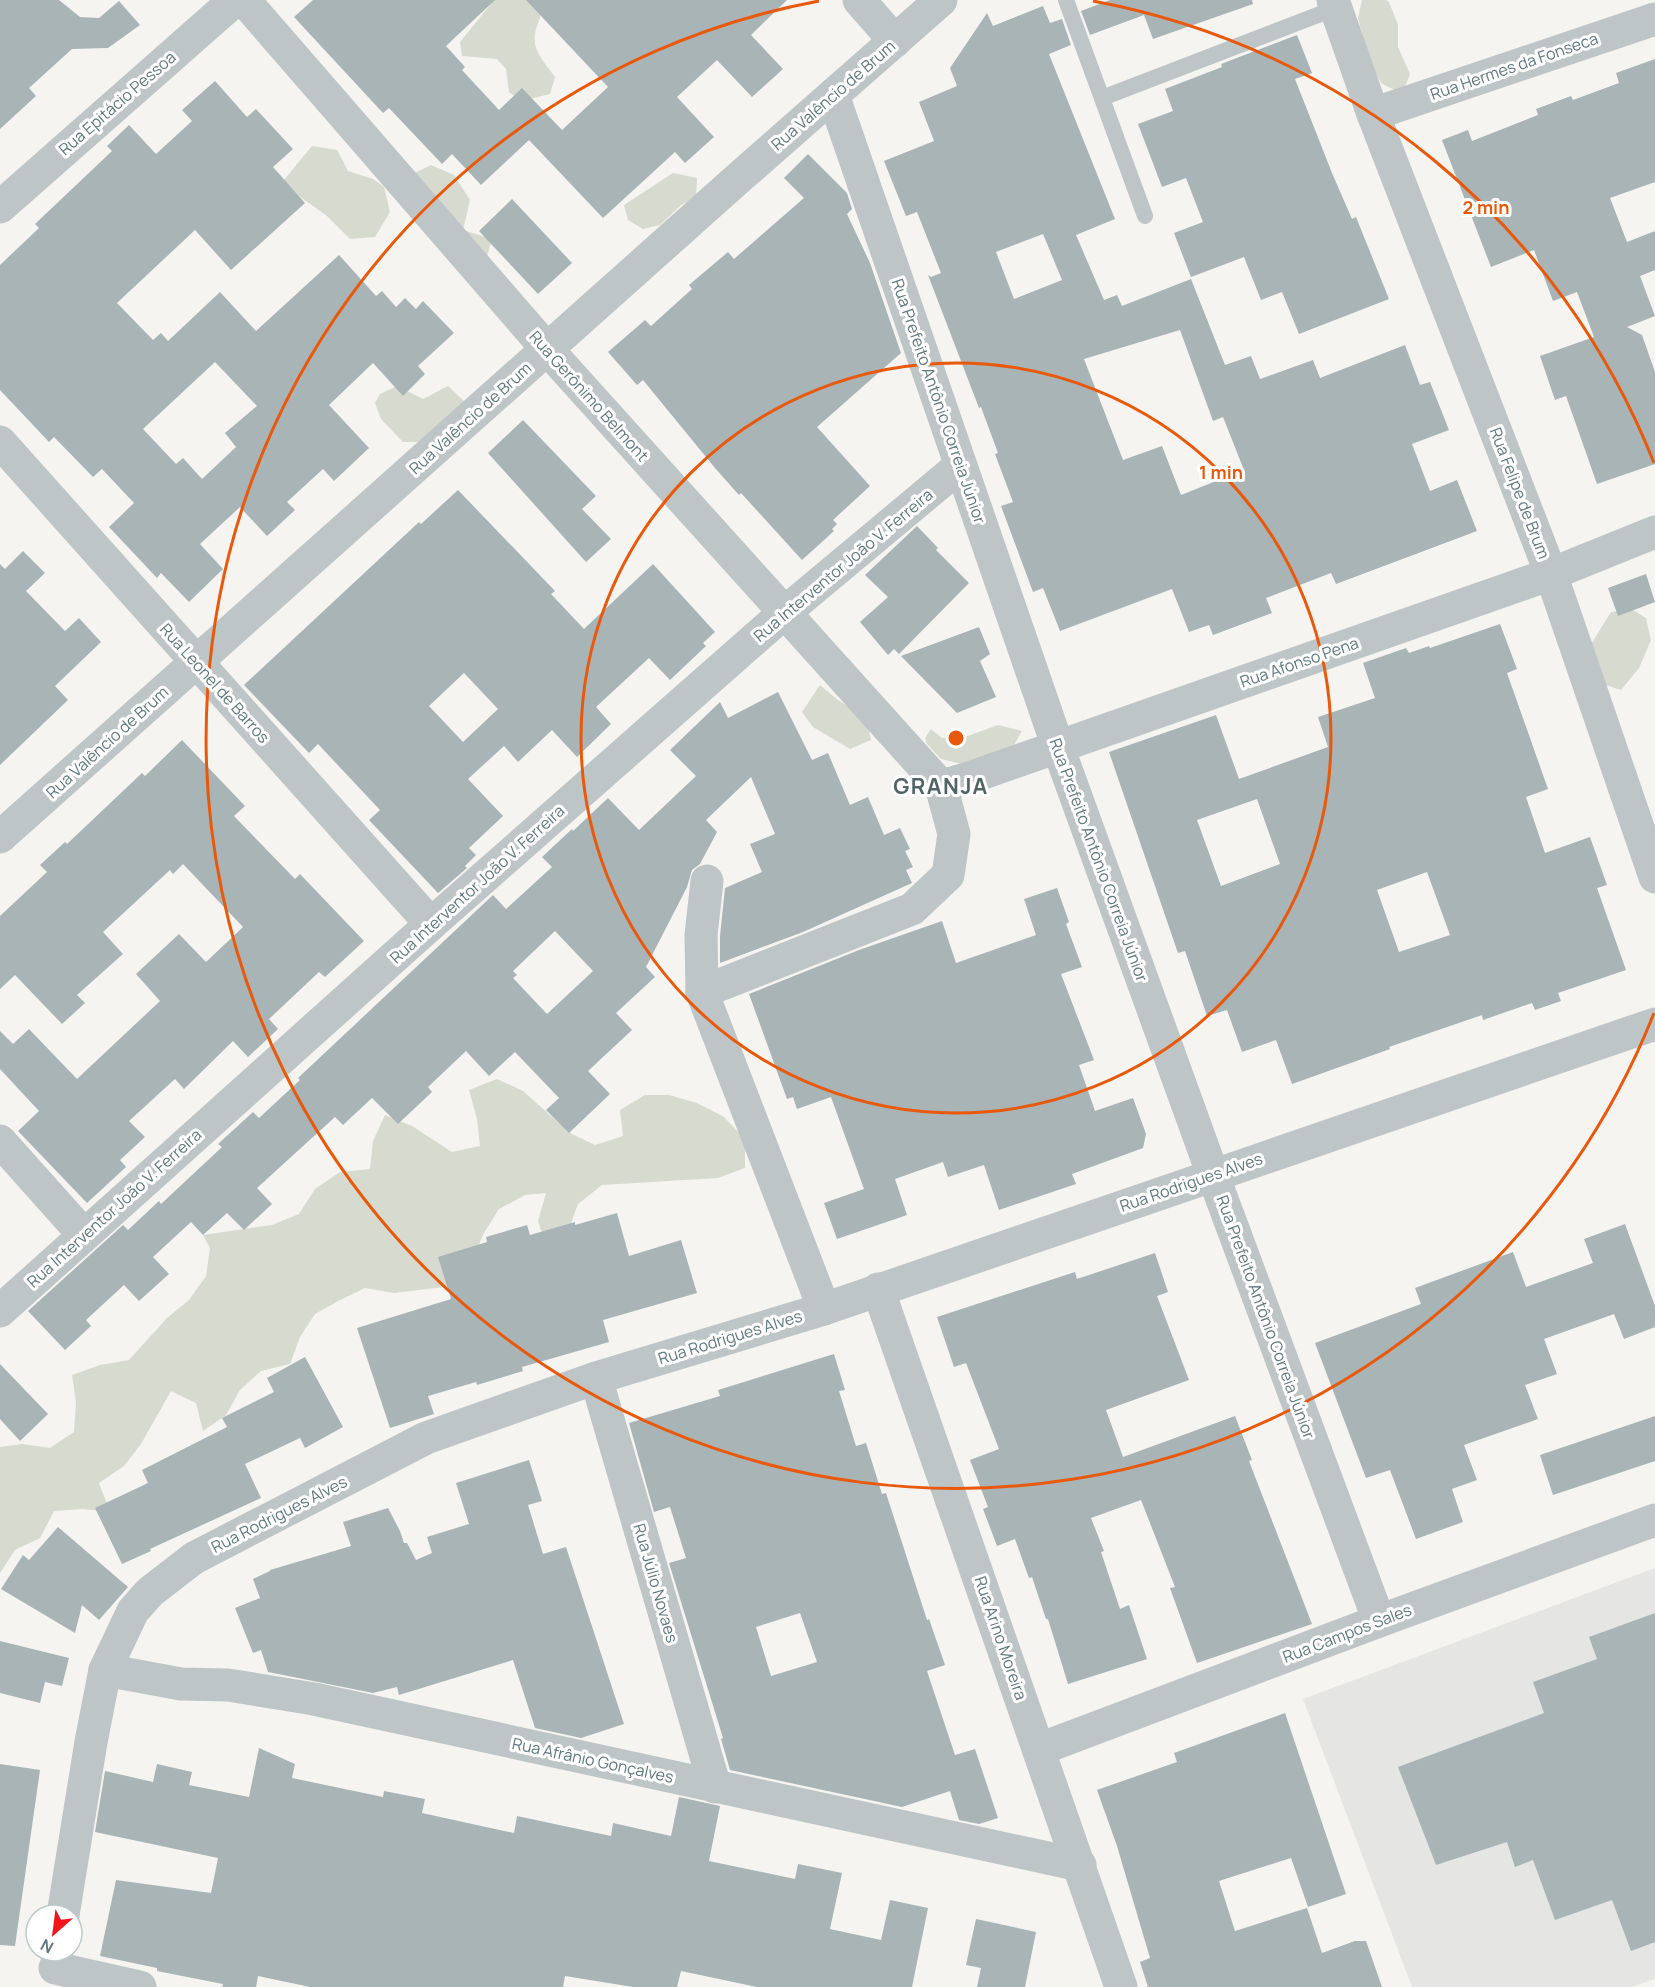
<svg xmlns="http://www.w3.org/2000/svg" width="1655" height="1987" font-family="Manrope,sans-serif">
<rect width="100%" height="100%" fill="#f5f4f0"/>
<polygon fill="#e5e5e4" points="1655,1568 1655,1979 1632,1987 1412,1987 1303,1699"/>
<g fill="#d6dacf">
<path d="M494,0H541C543,17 538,19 535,34C532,51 546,64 555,77L550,94L521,101L509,92L506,69L497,59L462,56L460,42Z"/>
<polygon points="1362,0 1386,0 1389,2 1398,25 1398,47 1410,74 1402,94 1381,83 1371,64 1358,18"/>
<polygon points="312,146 337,150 348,171 373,179 384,187 390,212 375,237 350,239 327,216 299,196 284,180"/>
<polygon points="431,165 454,175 470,200 463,230 492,239 486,260 402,179"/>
<polygon points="673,173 697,178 696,197 681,205 660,225 643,229 628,220 624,205"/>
<polygon points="397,386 423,399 448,386 465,402 420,442 403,442 381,419 375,403 380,394"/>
<polygon points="1633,610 1646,618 1651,640 1639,668 1621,690 1593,681 1590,646 1611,612"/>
<polygon points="820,685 838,700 867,719 871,740 850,749 813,727 802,712"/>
<polygon points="998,725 1022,731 1009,754 974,767 941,759 927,744 925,738 931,729 942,738 965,737"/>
<polygon points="497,1079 523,1091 570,1133 595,1145 623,1136 620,1110 645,1095 669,1095 697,1103 724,1117 745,1139 745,1168 718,1178 602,1185 578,1204 568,1231 548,1251 538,1221 546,1193 525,1195 499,1209 484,1233 471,1262 452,1286 394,1293 365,1288 340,1300 315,1314 300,1337 290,1364 261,1371 240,1390 226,1415 203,1431 196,1403 171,1391 141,1444 124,1466 99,1483 110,1512 83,1509 54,1511 40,1538 15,1550 0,1573 0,1447 22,1444 50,1448 74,1432 76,1402 72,1375 100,1365 129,1360 167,1318 189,1300 206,1276 210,1248 203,1235 272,1225 299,1214 315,1189 340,1172 370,1169 373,1141 385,1115 412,1126 452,1152 480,1146 477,1119 469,1090"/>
</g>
<g fill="#a8b4b6" fill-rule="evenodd">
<polygon points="0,0 59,0 80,17 99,18 119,1 140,25 108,48 72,49 29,88 36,96 0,129"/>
<polygon points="313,0 495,0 446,46 465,67 462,70 499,110 522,88 562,130 608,87 526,0 787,0 751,35 783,69 752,97 717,60 677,97 714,137 685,163 675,152 603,218 529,140 481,185 452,154 442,164 389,108 383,113 294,17"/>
<polygon points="1110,0 1252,0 1253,4 1153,39 1144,15 1090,35 1081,11"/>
<path d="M1043,6L1050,23L1062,19L1071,45L1049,54L1115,219L1076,235L1104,300L1117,295L1122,306L1191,279L1225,365L1251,356L1260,379L1313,360L1320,378L1405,345L1420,385L1430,382L1449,430L1412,444L1430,491L1457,480L1477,531L1336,584L1331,573L1266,598L1272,613L1213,635L1209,625L1189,632L1172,589L1060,631L1043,588L1033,592L1001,506L1013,502L995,454L998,453L981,407L979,408L928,275L931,277L941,273L917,212L906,216L884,161L934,141L919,102L957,86L950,68L987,13L993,26ZM1043,234L1062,280L1014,299L996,252ZM1180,330L1213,421L1223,417L1244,470L1181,495L1162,446L1123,460L1084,359Z"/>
<polygon points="1297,35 1312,73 1295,79 1332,173 1352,219 1356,217 1389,299 1299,334 1282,292 1261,300 1244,257 1191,277 1174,233 1203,222 1186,178 1162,187 1138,124 1173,111 1165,89 1222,67 1221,64"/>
<polygon points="1655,59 1655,182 1610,198 1627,242 1655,231 1655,270 1640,276 1655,316 1627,327 1642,335 1655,372 1655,464 1597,484 1566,396 1555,400 1540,356 1594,337 1577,292 1553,301 1534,250 1491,267 1442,140 1468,130 1472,141 1538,115 1536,109 1571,96 1573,100 1619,83 1616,73"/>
<path d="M215,81L247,117L256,109L293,149L273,167L305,203L231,270L195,230L117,303L153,340L161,333L168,341L220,292L256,331L339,255L376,296L382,291L396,307L405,298L416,309L423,301L454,333L418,366L425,374L403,396L373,363L329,405L369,448L334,481L323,469L287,502L295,510L267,536L240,507L200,544L223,569L189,602L161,573L157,578L109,527L134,503L102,469L93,477L54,437L49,442L0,390V265L39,228L35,224L112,151L107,146L129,125L156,154L192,121L182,110ZM215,362L257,406L225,433L236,447L202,479L183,458L176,464L143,429Z"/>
<polygon points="808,154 847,193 852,209 847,214 870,263 901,353 817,427 870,486 833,520 837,524 832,529 834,531 802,560 741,493 739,495 715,468 643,380 637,385 608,352 645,320 651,326 692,289 689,285 728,252 734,259 804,198 784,178"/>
<polygon points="512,199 572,263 538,294 479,231"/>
<polygon points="523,420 596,496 582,509 611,539 586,562 488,453"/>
<path d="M458,490L555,591L551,594L584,629L653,564L715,632L703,643L706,646L670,680L649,658L596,707L611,724L577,757L552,730L518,762L504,746L468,779L503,816L469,848L476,855L465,866L467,868L438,893L369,820L380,810L318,744L309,753L244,685L419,522L421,524ZM464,673L498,709L463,742L429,706Z"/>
<polygon points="917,526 938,548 936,550 969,583 899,654 894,649 888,655 860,622 888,597 865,575"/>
<polygon points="23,551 45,573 26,591 65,631 79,618 101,642 55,686 68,700 0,765 0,564 5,569"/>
<polygon points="1646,574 1655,602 1618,616 1608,588"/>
<path d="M1500,624L1517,669L1507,673L1548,789L1526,797L1545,853L1590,837L1607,885L1597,888L1626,970L1558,993L1561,1001L1535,1010L1532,1003L1483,1020L1482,1015L1389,1047L1390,1049L1292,1084L1276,1040L1242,1052L1227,1010L1207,1016L1185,951L1178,953L1109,752L1216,715L1239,779L1328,747L1318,717L1375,698L1363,663L1406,648L1409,653L1429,646L1430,648ZM1257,799L1280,864L1221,886L1197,820ZM1427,872L1450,935L1399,952L1377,890Z"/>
<polygon points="979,627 990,654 980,661 996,697 957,713 901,656"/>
<path d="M778,692L812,760L828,753L850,805L868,797L884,835L900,828L910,849L905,851L913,867L906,870L912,883L803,932L720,963V936L725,888L762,872L750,844L775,834L751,777L706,820L717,832L700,864L692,870L687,887L646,967L655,977L616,1013L632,1030L588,1071L610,1094L569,1133L546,1110L559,1098L515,1052L489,1076L466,1051L428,1087L432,1092L398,1124L372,1098L343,1125L335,1117L257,1188L272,1204L244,1230L227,1213L203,1235L191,1222L153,1257L169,1274L139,1301L124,1285L86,1320L91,1326L65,1350L28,1311L123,1225L128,1230L159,1201L161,1204L222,1147L218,1144L253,1112L259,1118L300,1080L298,1078L493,895L506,909L552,867L542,857L572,829L573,831L608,798L639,830L696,776L670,750L720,702L728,718ZM555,931L593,971L547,1014L513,978L517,975L513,971Z"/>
<polygon points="182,740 245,806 234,816 295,879 300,874 364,941 325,977 319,972 269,1019 278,1029 248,1057 233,1041 184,1089 175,1079 129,1121 145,1137 120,1160 126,1167 87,1203 18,1131 39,1111 0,1069 0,1031 13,1044 29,1029 77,1079 160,1001 136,974 179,934 206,962 243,927 183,864 173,874 170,870 103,932 123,954 77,995 85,1003 62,1024 15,975 0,989 0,916 47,872 40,865 65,842 67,844 142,773 145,776"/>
<polygon points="1057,888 1069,922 1066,924 1082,967 1061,974 1094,1060 1079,1065 1095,1111 1133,1098 1146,1134 1143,1148 1072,1174 1076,1184 999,1210 984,1165 948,1177 943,1162 895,1179 907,1215 837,1239 824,1203 864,1189 831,1097 797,1109 793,1097 787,1099 749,994 859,950 942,921 956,963 1036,935 1024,899"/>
<polygon points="617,1213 629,1256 681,1240 697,1293 603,1320 609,1342 522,1367 523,1371 477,1385 476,1382 428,1396 434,1414 390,1428 357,1328 451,1299 438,1257 487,1242 486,1237 527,1225 530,1235 575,1222 575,1225"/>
<polygon points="1625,1224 1655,1306 1655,1327 1624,1339 1614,1314 1544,1339 1557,1374 1525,1385 1538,1419 1464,1445 1477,1480 1452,1489 1463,1522 1416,1539 1390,1470 1366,1478 1315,1343 1421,1304 1415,1288 1513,1252 1526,1287 1593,1263 1584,1239"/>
<polygon points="1155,1253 1168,1292 1157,1296 1189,1380 1106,1410 1123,1457 1235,1416 1252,1460 1249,1461 1312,1624 1197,1663 1170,1588 1175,1587 1141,1500 1091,1518 1104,1551 1101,1552 1120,1609 1129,1605 1147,1659 1068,1684 1048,1619 1046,1619 1032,1577 1029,1578 1015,1539 997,1546 983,1509 988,1507 970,1460 999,1449 966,1363 954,1367 937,1317 1075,1272 1077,1279"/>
<path d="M834,1354L845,1390L839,1391L856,1446L866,1443L882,1494L886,1493L927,1620L929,1619L945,1665L927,1671L955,1755L975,1749L998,1818L979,1824L959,1820L950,1791L902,1807L730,1770L721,1739L723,1738L669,1563L686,1558L670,1507L654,1512L629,1423L720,1396L718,1390ZM800,1613L817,1662L771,1676L756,1627Z"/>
<polygon points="305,1357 343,1427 305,1448 300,1438 245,1464 261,1498 150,1549 151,1551 122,1564 95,1508 148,1483 142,1470 227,1427 222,1418 274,1392 267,1378"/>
<polygon points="0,1364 48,1414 20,1441 0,1419"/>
<polygon points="1655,1416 1655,1461 1553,1495 1540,1455"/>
<polygon points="529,1460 542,1501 528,1505 543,1554 566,1547 624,1724 581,1738 535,1728 513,1660 399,1695 397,1687 373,1693 268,1672 261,1650 253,1653 235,1608 260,1598 253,1579 270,1571 270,1570 351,1546 343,1522 388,1508 400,1531 404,1543 407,1543 416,1560 432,1553 427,1537 469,1524 456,1483"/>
<polygon points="58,1527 128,1587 99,1620 82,1605 75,1633 1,1589 23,1555 29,1560"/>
<polygon points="1655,1613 1655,1942 1631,1951 1612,1900 1555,1920 1533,1860 1515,1867 1507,1842 1436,1865 1398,1767 1544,1713 1533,1682 1597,1659 1589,1637"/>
<polygon points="0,1641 69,1658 62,1686 45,1682 40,1703 0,1693"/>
<polygon points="1285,1713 1346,1894 1308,1907 1291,1858 1219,1881 1235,1931 1307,1908 1322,1953 1355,1941 1366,1941 1382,1987 1148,1987 1140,1962 1150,1958 1117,1846 1097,1790 1177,1762 1174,1753"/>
<polygon points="259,1748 295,1764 292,1778 383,1797 384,1791 425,1799 422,1813 514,1833 517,1816 611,1836 613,1823 671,1836 679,1797 720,1806 709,1861 795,1879 798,1864 842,1873 830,1929 881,1940 890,1900 928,1908 912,1987 757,1987 681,1971 677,1987 633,1987 565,1976 563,1987 310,1987 258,1976 256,1987 222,1987 223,1984 157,1971 157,1968 100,1956 116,1880 211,1893 218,1858 95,1832 105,1771 153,1782 157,1764 192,1772 189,1785 249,1797"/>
<polygon points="0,1764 40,1770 15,1946 0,1945"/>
<polygon points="976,1919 1036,1932 1025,1987 977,1987 981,1968 966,1965"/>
</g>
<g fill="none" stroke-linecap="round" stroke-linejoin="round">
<g stroke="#bec5c7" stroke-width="16">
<polyline points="1066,0 1145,216"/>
<polyline points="1102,98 1336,8"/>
</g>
<g stroke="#bec5c7" stroke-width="33">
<polyline points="244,0 547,349 941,786 954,834 948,875 912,909 702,992"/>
<polyline points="859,0 895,41"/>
<polyline points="1333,0 1373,114 1551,574 1655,877"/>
<polyline points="833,95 1058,747 1213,1175 1379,1621"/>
<polyline points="1373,114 1655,19"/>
<polyline points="0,207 235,0"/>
<polyline points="0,442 431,924"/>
<polyline points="941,786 969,778 1551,574 1655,532"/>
<polyline points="0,837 742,175 941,0"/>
<polyline points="707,881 701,935 702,992 824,1309"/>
<polyline points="0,1141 84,1235"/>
<polyline points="878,1289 1121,1987"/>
<polyline points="0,1311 431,924 784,613 960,466"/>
<polyline points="596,1378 715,1787"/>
<polyline points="105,1670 181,1684 228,1685 314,1699 1080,1865"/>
<polyline points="1040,1749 1379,1621 1655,1520"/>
<polyline points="63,1915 91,1742 105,1670 133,1611 150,1592 194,1558 426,1438 596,1378 824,1309 1655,1024"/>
<polyline points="55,1968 140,1987"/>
</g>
</g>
<g fill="none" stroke="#e8590c" stroke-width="3">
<circle cx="956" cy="738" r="375"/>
<path d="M1654 1013A750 750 0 1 1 819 1M1093 1A750 750 0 0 1 1654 463"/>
</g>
<g text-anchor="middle" stroke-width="6" stroke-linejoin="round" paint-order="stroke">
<g font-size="16" fill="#5d787e" stroke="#fff">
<text transform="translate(1514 66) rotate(-19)" y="6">Rua Hermes da Fonseca</text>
<text transform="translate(833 95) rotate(-41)" y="6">Rua Valêncio de Brum</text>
<text transform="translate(117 103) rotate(-41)" y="6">Rua Epitácio Pessoa</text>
<text transform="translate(589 396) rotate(48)" y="6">Rua Gerônimo Belmont</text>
<text transform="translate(939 401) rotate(71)" y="6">Rua Prefeito Antônio Correia Júnior</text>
<text transform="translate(470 418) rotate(-42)" y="6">Rua Valêncio de Brum</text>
<text transform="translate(1520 493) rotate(69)" y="6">Rua Felipe de Brum</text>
<text transform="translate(843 565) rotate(-40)" y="6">Rua Interventor João V. Ferreira</text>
<text transform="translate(1299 662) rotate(-19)" y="6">Rua Afonso Pena</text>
<text transform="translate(215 683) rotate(48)" y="6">Rua Leonel de Barros</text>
<text transform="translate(107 742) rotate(-42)" y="6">Rua Valêncio de Brum</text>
<text transform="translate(1099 860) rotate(70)" y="6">Rua Prefeito Antônio Correia Júnior</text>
<text transform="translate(477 884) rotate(-42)" y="6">Rua Interventor João V. Ferreira</text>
<text transform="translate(1191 1182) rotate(-19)" y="6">Rua Rodrigues Alves</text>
<text transform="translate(114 1208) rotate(-42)" y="6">Rua Interventor João V. Ferreira</text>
<text transform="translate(1266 1317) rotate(70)" y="6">Rua Prefeito Antônio Correia Júnior</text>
<text transform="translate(730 1337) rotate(-17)" y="6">Rua Rodrigues Alves</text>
<text transform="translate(279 1514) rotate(-27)" y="6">Rua Rodrigues Alves</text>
<text transform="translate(656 1583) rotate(74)" y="6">Rua Júlio Novaes</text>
<text transform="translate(1347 1633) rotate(-21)" y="6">Rua Campos Sales</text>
<text transform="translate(1001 1638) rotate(71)" y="6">Rua Arino Moreira</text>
<text transform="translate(593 1760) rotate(12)" y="6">Rua Afrânio Gonçalves</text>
</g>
<g font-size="22" font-weight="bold" letter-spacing="1.5" fill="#506468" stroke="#fff">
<text x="941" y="794">GRANJA</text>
</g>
</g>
<circle cx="956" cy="738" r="9" fill="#e8590c" stroke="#fff" stroke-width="3"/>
<g font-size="18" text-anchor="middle" font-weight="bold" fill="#e8590c" stroke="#fff" stroke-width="6" stroke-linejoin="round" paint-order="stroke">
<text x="1486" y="214">2 min</text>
<text x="1221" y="479">1 min</text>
</g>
<g transform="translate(54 1933) rotate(208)"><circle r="28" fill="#ffffff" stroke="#bec9cb" stroke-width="1.5"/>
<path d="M0-4.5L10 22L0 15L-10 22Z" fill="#f1141a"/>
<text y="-9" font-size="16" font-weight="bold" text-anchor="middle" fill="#5d787e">N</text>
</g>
</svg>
